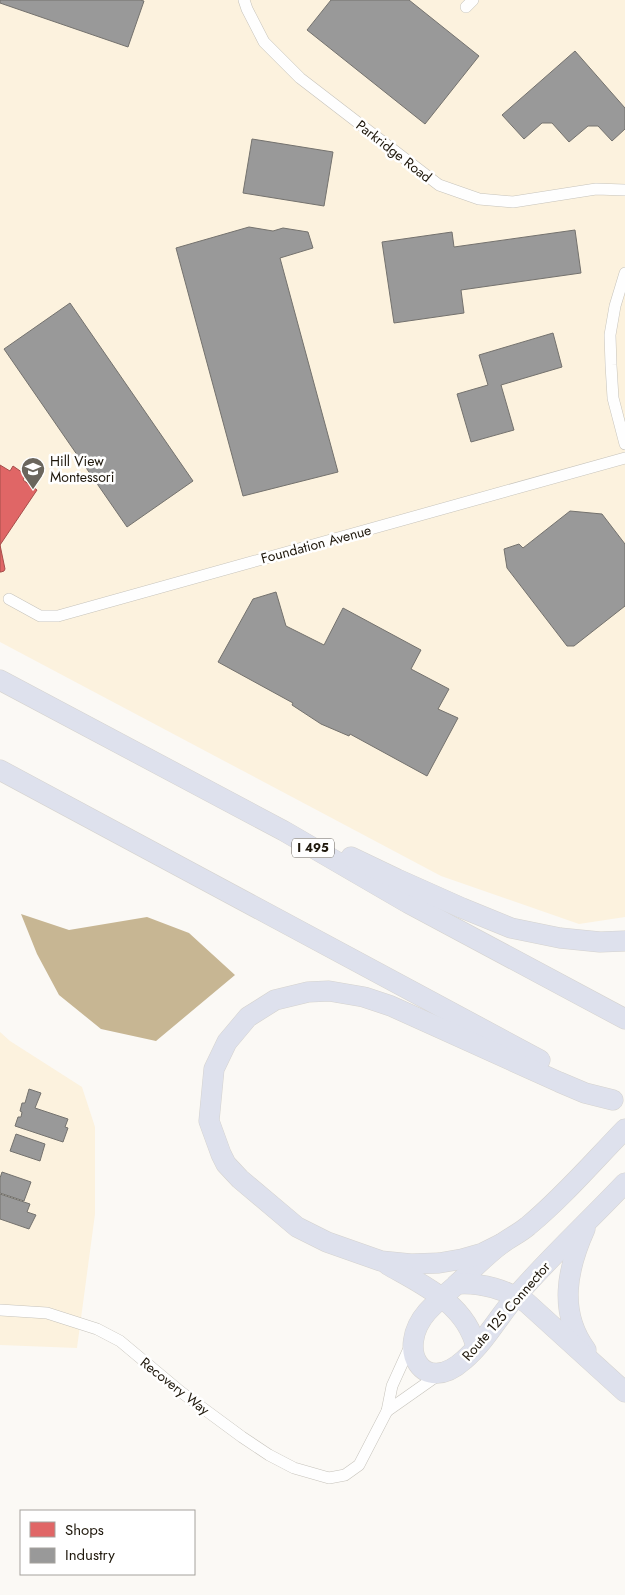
<svg xmlns="http://www.w3.org/2000/svg" width="625" height="1595" font-family="Jost,sans-serif">
<rect width="100%" height="100%" fill="#fbf9f5"/>
<g fill="#fcf2de">
<polygon points="0,0 625,0 625,917 579,924 441,876 0,642"/>
<polygon points="0,1032 10,1041 82,1087 95,1127 95,1214 77,1348 0,1345"/>
</g>
<polygon fill="#c7b693" points="21,914 69,930 147,917 189,933 235,975 156,1041 101,1029 59,995 37,954"/>
<polygon fill="#e06666" stroke="#a64e4b" points="0,465 10,471 13,466 26,475 23,480 37,490 0,545 5,569 4,571 1,572 0,572"/>
<g fill="#999" stroke="#74726e">
<polygon points="0,0 140,0 144,1 128,47 0,3"/>
<polygon points="331,0 409,0 479,56 425,124 307,30"/>
<polygon points="575,51 625,108 625,129 612,141 598,126 588,126 569,142 552,123 542,123 524,139 502,115"/>
<polygon points="252,139 333,152 324,206 243,193"/>
<polygon points="249,227 273,231 283,228 308,232 313,248 280,258 338,472 243,496 176,248"/>
<polygon points="575,230 581,273 461,290 464,313 394,323 382,242 452,232 454,247"/>
<polygon points="70,303 193,481 127,527 4,349"/>
<polygon points="553,333 562,367 501,385 514,430 471,442 457,394 488,385 479,355"/>
<polygon points="570,511 602,514 625,544 625,606 574,646 567,646 507,568 504,549 519,544 523,548"/>
<polygon points="276,592 286,626 324,645 343,608 421,650 411,669 449,689 438,709 458,718 427,776 350,734 349,736 321,724 292,705 293,703 218,662 253,599"/>
<polygon points="29,1089 41,1093 35,1108 68,1119 65,1127 68,1128 63,1142 15,1126 18,1117 21,1117 22,1112 20,1111 22,1103 25,1103"/>
<polygon points="16,1134 45,1144 40,1161 10,1151"/>
<polygon points="2,1172 31,1182 24,1201 0,1193 0,1178"/>
<polygon points="0,1194 30,1204 27,1212 36,1215 29,1229 0,1219"/>
</g>
<g fill="none" stroke-linecap="round" stroke-linejoin="round">
<g stroke="#c6c3bb" stroke-width="12">
<g id="street">
<polyline points="244,0 247,9 264,42 300,78 439,185 479,199 513,202 596,189 625,190"/>
<polyline points="466,7 473,0"/>
<polyline points="625,273 615,306 610,335 611,365 613,398 625,444"/>
<polyline points="9,599 40,616 58,616 625,458"/>
<polyline points="0,1310 47,1313 97,1329 120,1341 181,1392 242,1437 269,1455 294,1468 329,1478 345,1475 359,1465 387,1411 392,1386 411,1344"/>
<polyline points="387,1411 441,1373"/>
</g>
</g>
<g stroke="#d5d3cf" stroke-width="21">
<g id="highway">
<polyline points="0,680 284,831 408,903 625,1019"/>
<polyline points="0,770 540,1060"/>
<polyline points="351,857 397,879 462,908 511,928 560,938 600,942 625,941"/>
<path d="M625,1129C593,1162 563,1197 528,1226C520,1233 509,1238 500,1245C484,1257 470,1272 455,1286C446,1294 436,1302 427,1312C395,1349 423,1397 464,1360C485,1342 499,1316 517,1295C551,1256 589,1221 625,1183"/>
<path d="M585,1229C567,1269 558,1312 586,1350"/>
<polyline points="501,1244 483,1253 462,1259 439,1263 411,1264 381,1261 327,1242 297,1227 240,1179 226,1164 221,1154 209,1121 214,1069 227,1042 248,1017 275,1000 308,992 329,991 364,997 391,1006 559,1082 585,1093 613,1100"/>
<path d="M388,1265C423,1285 466,1304 476,1347"/>
<path d="M457,1284C481,1282 507,1290 527,1303L625,1392"/>
</g>
</g>
<use href="#street" stroke="#fefefe" stroke-width="11"/>
<use href="#highway" stroke="#dee1ed" stroke-width="20"/>
</g>
<defs>
<g id="school-pin" transform="scale(1.25)"><path d="M0 17L-7.5 6A9.5 9.5 0 1 1 7.5 6Z" fill="#6b665d" stroke="#fff"/><path d="M0-5L7-2L0 1L-7-2ZM-4 1L0 2.5L4 1V4Q0 6-4 4Z" fill="#fff"/></g>
</defs>
<g fill-rule="evenodd">
<use href="#school-pin" x="33" y="469"/>
</g>
<g text-anchor="middle" stroke-width="5" stroke-linejoin="round" paint-order="stroke">
<rect fill="#fff" stroke="#625d54" stroke-width="1" x="292" y="838.5" width="42" height="19" rx="4"/>
<g font-size="12" font-weight="bold" fill="#1e170b">
<text x="313" y="852">I 495</text>
</g>
<g font-size="14" fill="#1e170b" stroke="#fff">
<text transform="translate(394 151) rotate(38)" y="5">Parkridge Road</text>
<text transform="translate(316 544) rotate(-15)" y="5">Foundation Avenue</text>
<text transform="translate(506 1311) rotate(-49)" y="5">Route 125 Connector</text>
<text transform="translate(175 1386) rotate(38)" y="5">Recovery Way</text>
</g>
<g font-size="14" fill="#1e170b" stroke="#fff" text-anchor="start">
<text x="50" y="466">Hill View<tspan x="50" dy="16">Montessori</tspan></text>
</g>
</g>
<rect x="20" y="1510" width="175" height="65" fill="#ffffff" stroke="#a5a29d"/>
<rect x="30" y="1522" width="25" height="15" fill="#e06666" stroke="#a5a29d"/>
<text x="65" y="1535" font-size="15" fill="#1e170b">Shops</text>
<rect x="30" y="1548" width="25" height="15" fill="#999999" stroke="#a5a29d"/>
<text x="65" y="1560" font-size="15" fill="#1e170b">Industry</text>
</svg>
